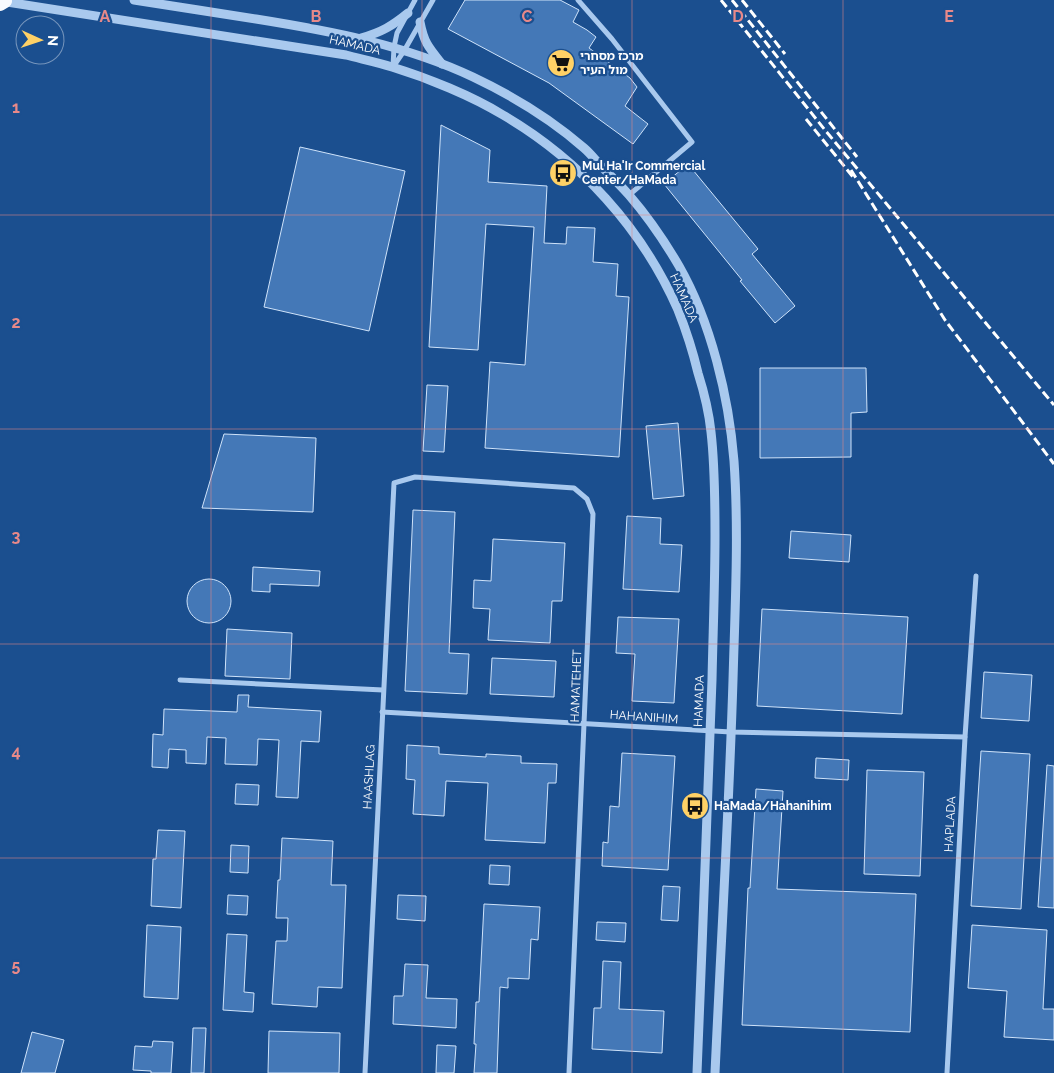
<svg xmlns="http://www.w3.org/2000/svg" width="1054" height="1073" font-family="Raleway,'Noto Sans Hebrew',sans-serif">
<rect width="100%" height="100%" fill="#1b4f8f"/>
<g fill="#4478b7" stroke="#cfe3fa">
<polygon points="465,0 560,0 579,10 573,22 587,30 596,37 589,48 630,78 637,87 625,106 648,124 633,144 549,83 448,29"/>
<polygon points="441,125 490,150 488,182 547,186 544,243 566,244 567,227 595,228 593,262 618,264 616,296 629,297 619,457 485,448 490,362 525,365 534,227 486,224 478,350 429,347"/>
<polygon points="300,147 405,171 369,331 264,307"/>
<polygon points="688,164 758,249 752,254 795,306 775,323 740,281 742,280 664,184"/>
<polygon points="760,368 866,368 867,412 851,413 851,457 760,458"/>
<polygon points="427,385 448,386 444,452 423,451"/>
<polygon points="678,423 684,496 653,499 646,426"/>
<polygon points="224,434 316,438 313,512 202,508"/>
<polygon points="413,510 455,512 449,653 469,654 467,694 405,691"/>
<polygon points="627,516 661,518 660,544 682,545 679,592 623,589"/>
<polygon points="791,531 851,535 849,562 789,558"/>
<polygon points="493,539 565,543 562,601 552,601 550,643 488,640 490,609 473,608 474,580 491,581"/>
<polygon points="253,567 320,571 319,586 270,584 270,592 252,591"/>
<circle cx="209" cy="601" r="22"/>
<polygon points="762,609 908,617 902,714 757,706"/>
<polygon points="618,617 679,619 674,703 632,701 635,654 616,653"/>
<polygon points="227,629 292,633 290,679 225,676"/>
<polygon points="492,658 556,661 554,697 490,694"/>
<polygon points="984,672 1032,675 1029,721 981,718"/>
<polygon points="238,695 249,695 248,707 321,711 319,742 301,741 298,798 276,797 279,740 258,739 257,765 225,764 226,738 207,737 206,764 186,763 186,750 169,749 168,768 152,767 153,734 163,735 164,709 237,712"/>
<polygon points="407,745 439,747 439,754 486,757 486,754 521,756 521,763 557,764 556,783 548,783 545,843 485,840 488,783 446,781 444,816 413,814 415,780 406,779"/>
<polygon points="981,751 1030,754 1021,909 971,906"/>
<polygon points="622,753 675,756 668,870 602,866 603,842 608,843 610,806 619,807"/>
<polygon points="816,758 849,760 848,780 815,778"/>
<polygon points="1047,765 1054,766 1054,908 1038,907"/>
<polygon points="867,770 924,772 920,876 864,874"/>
<polygon points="236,784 259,785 258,805 235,804"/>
<polygon points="756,789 783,791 777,889 916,894 910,1032 742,1025 748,888 750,888"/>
<polygon points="158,830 185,831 181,908 151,906 153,859 156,859"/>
<polygon points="282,838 333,841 331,885 346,885 342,988 318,987 317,1007 272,1004 276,941 287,941 288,918 276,918 278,880 280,880"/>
<polygon points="231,845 249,846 248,873 230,872"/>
<polygon points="490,865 510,866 509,885 489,884"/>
<polygon points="663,886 680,887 678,921 661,920"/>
<polygon points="228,895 248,896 247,915 227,914"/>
<polygon points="398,895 426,896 425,921 397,919"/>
<polygon points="484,904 540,907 538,940 531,939 529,979 508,978 508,988 500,987 497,1073 474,1073 476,1044 474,1044 476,1002 479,1002"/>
<polygon points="597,922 626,923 625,942 596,940"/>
<polygon points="147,925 181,927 178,999 144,997"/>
<polygon points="972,925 1047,930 1043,1009 1054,1009 1054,1040 1004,1037 1007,991 968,988"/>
<polygon points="227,934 247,935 244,992 254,993 253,1012 223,1010"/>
<polygon points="603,961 621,962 619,1009 664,1011 662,1053 592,1049 594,1008 601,1008"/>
<polygon points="405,964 428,965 426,998 457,999 456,1028 393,1024 394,996 403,996"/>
<polygon points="193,1028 206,1028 204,1073 191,1073"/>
<polygon points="269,1031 340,1033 339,1073 268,1073"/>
<polygon points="32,1032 64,1040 55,1073 21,1073"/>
<polygon points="153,1041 173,1042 171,1073 151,1073 151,1071 133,1070 135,1046 152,1047"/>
<polygon points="437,1045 456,1046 454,1073 436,1073"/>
</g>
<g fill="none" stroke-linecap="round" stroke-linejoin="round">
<g stroke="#a9c9ee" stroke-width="5">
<polyline points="578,0 612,39 692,142 629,195"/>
<polyline points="393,67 404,51 433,0"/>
<polyline points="393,67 394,47 397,33 415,0"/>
<polyline points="180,680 383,690"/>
<polyline points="382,712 731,732 965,737"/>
<polyline points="365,1073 394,483 415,477 574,488 587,499 593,514 569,1073"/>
<polyline points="947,1073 965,737 976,576"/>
</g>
<g stroke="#a9c9ee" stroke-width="9">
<path d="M134,0C175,6 215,13 256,19C331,31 405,45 473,77C513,96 551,119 584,148C591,154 597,162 604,169C612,177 621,186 629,195C648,217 665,242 679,266C711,322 729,398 734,461C739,534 735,607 733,680C729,811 721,942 715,1073"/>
<path d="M0,1L346,55C361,59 377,62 392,67C428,78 472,96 503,115C580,160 642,228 678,310C686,330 693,352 698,373C704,392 709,413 711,432C715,467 715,501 715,535C715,583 713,632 712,680C708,811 702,942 697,1073"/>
<path d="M420,22C424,43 429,48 442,64"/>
<path d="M361,38C382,32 392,26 408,13"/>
</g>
<polyline stroke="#f8faff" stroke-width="14" points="0,4 5,1"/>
<g stroke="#fff" stroke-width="3" stroke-dasharray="9 4" stroke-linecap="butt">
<polyline points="721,0 825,130 1054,405"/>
<polyline points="732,0 857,157"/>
<polyline points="742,0 785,54"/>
<polyline points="806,119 853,177"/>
<polyline points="851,170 945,320 1054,464"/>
</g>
</g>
<path fill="none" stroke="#e88989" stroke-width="1" stroke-opacity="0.55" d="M211,0V1073M422,0V1073M632,0V1073M843,0V1073M0,215H1054M0,429H1054M0,644H1054M0,858H1054"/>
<defs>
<g id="supermarket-disc" transform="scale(1.4375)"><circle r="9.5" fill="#ffd166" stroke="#1b4f8f"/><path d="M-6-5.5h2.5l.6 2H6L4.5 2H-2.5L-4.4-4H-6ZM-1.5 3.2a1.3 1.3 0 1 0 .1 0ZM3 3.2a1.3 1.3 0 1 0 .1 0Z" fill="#111"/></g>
<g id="bus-disc" transform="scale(1.4375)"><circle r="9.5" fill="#ffd166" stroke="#1b4f8f"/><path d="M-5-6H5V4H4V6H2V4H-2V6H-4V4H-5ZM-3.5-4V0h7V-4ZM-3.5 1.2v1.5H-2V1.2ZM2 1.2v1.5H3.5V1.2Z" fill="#111"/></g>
</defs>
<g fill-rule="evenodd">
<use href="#supermarket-disc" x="561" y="63"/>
<use href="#bus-disc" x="563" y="173"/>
<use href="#bus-disc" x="695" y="806"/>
</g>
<g text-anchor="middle" stroke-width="4.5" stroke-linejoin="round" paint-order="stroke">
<g font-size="12" fill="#fff" stroke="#1b4f8f">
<text transform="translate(355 45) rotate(13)" y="4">HAMADA</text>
<text transform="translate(684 298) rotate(66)" y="4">HAMADA</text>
<text transform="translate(576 686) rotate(-88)" y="4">HAMATEHET</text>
<text transform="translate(699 701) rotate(-88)" y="4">HAMADA</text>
<text transform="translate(644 717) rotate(4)" y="4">HAHANIHIM</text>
<text transform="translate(369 777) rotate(-87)" y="4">HAASHLAG</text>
<text transform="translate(950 824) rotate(-87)" y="4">HAPLADA</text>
</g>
<g font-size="12" font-weight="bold" fill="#fff" stroke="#1b4f8f" text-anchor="start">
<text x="580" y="60">מרכז מסחרי<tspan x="580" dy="14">מול העיר</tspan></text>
<text x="582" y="170">Mul Ha'Ir Commercial<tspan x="582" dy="14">Center/HaMada</tspan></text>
<text x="714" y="810">HaMada/Hahanihim</text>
</g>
</g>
<g font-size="16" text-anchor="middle" font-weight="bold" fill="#e88989" stroke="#1b4f8f" stroke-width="4.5" stroke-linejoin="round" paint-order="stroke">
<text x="105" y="22">A</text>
<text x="316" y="22">B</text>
<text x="527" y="22">C</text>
<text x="738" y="22">D</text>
<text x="949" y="22">E</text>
<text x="16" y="113">1</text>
<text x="16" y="328">2</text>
<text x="16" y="542">3</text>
<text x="16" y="757">4</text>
<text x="16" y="971">5</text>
</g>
<g transform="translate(40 40) rotate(93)"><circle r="24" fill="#1b4f8f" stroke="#7695bc"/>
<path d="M0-4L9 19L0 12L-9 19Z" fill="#ffd166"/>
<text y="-8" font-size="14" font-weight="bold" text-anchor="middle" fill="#ffffff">N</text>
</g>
</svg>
